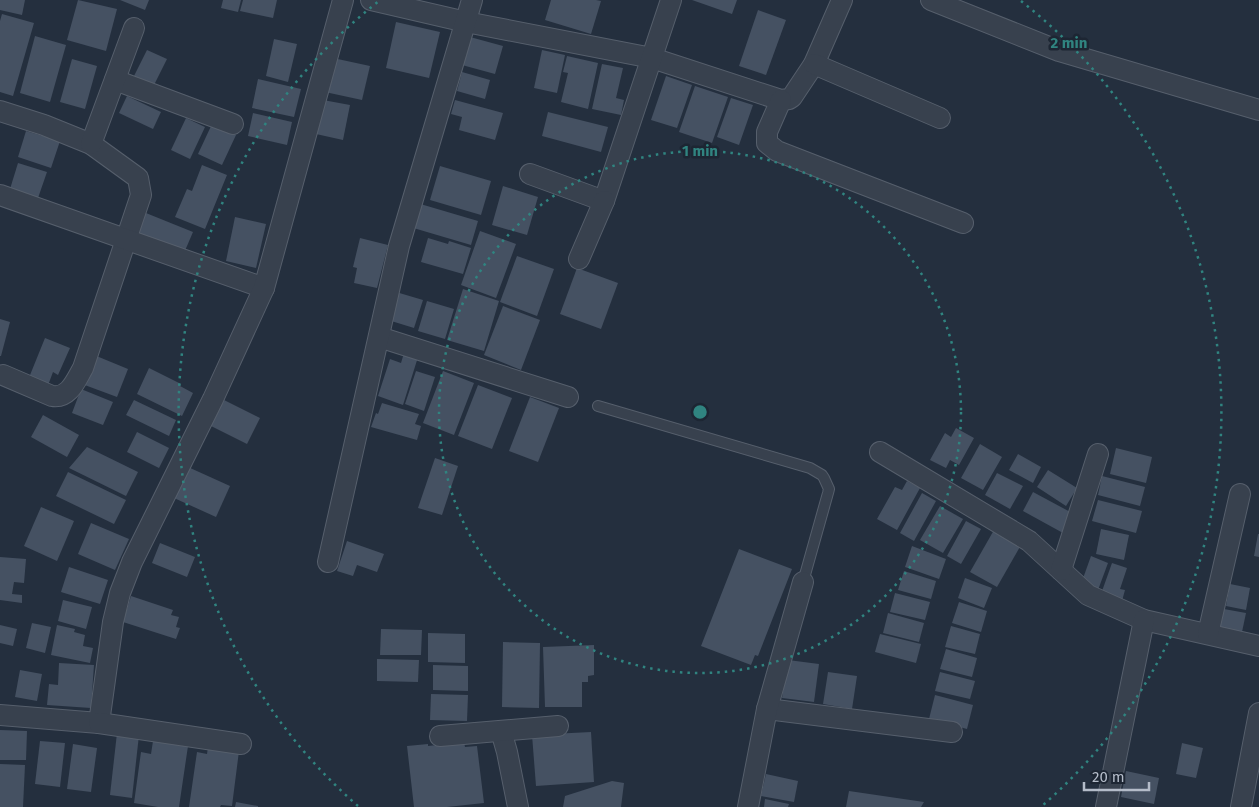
<svg xmlns="http://www.w3.org/2000/svg" width="1259" height="807" font-family="'Fira Sans',sans-serif">
<rect width="100%" height="100%" fill="#242f3e"/>
<g fill="#455162">
<polygon points="0,0 25,0 22,15 0,10"/>
<polygon points="78,0 117,9 106,51 67,40"/>
<polygon points="120,0 149,0 145,10"/>
<polygon points="223,0 241,0 238,12 221,8"/>
<polygon points="243,0 277,0 273,18 240,11"/>
<polygon points="551,0 596,0 601,1 591,34 545,20"/>
<polygon points="692,0 737,0 732,14"/>
<polygon points="758,10 786,20 766,75 739,66"/>
<polygon points="2,14 34,23 13,96 0,92 0,21"/>
<polygon points="396,22 440,32 429,78 386,68"/>
<polygon points="35,36 66,45 50,102 20,93"/>
<polygon points="470,37 503,46 495,74 462,65"/>
<polygon points="274,39 297,44 288,82 266,76"/>
<polygon points="147,50 167,59 153,87 133,78"/>
<polygon points="542,50 565,55 557,93 534,88"/>
<polygon points="567,56 598,63 588,109 561,102 568,73 563,72"/>
<polygon points="333,58 370,66 362,100 325,92"/>
<polygon points="72,59 97,66 85,109 60,102"/>
<polygon points="602,64 623,68 616,98 624,100 621,115 592,109"/>
<polygon points="462,72 490,80 485,99 457,91"/>
<polygon points="666,76 692,85 677,128 651,120"/>
<polygon points="258,79 301,89 294,117 252,108"/>
<polygon points="695,86 728,97 712,143 679,132"/>
<polygon points="127,96 161,112 153,129 119,113"/>
<polygon points="731,98 753,105 739,145 717,137"/>
<polygon points="323,100 350,105 343,140 316,134"/>
<polygon points="455,100 503,113 495,140 459,130 462,117 451,114"/>
<polygon points="548,112 608,127 601,152 542,136"/>
<polygon points="253,113 292,122 287,145 248,136"/>
<polygon points="186,118 205,127 190,159 171,150"/>
<polygon points="212,124 236,135 222,165 198,154"/>
<polygon points="26,131 60,141 51,168 18,157"/>
<polygon points="18,163 47,172 38,198 10,189"/>
<polygon points="202,165 227,175 205,229 175,217 187,189 192,191"/>
<polygon points="440,166 491,181 481,215 430,200"/>
<polygon points="503,186 538,197 527,235 492,225"/>
<polygon points="417,203 478,221 471,245 410,227"/>
<polygon points="141,211 193,232 184,253 132,232"/>
<polygon points="235,217 266,224 256,268 226,261"/>
<polygon points="480,231 516,244 496,298 461,285"/>
<polygon points="360,238 388,245 377,288 354,283 357,268 353,267"/>
<polygon points="428,238 448,244 449,241 471,248 463,274 421,262"/>
<polygon points="517,256 554,269 537,316 500,302"/>
<polygon points="577,268 618,283 601,329 560,314"/>
<polygon points="463,289 499,301 484,351 447,340"/>
<polygon points="396,292 423,300 414,328 388,320"/>
<polygon points="427,301 454,309 445,339 418,331"/>
<polygon points="503,306 540,320 521,370 484,355"/>
<polygon points="0,319 10,322 1,356 0,356"/>
<polygon points="45,338 70,348 58,375 53,372 47,388 28,380"/>
<polygon points="404,353 418,357 403,405 378,396 390,359 401,363"/>
<polygon points="94,355 128,369 117,397 82,384"/>
<polygon points="149,368 181,384 180,386 193,393 182,416 137,394"/>
<polygon points="416,371 435,377 424,411 405,404"/>
<polygon points="443,371 474,383 454,435 423,423"/>
<polygon points="478,385 512,398 492,449 458,436"/>
<polygon points="81,389 113,402 103,425 72,413"/>
<polygon points="530,397 559,408 538,462 509,451"/>
<polygon points="134,400 176,420 169,436 126,415"/>
<polygon points="224,400 260,418 247,444 211,426"/>
<polygon points="382,403 419,414 415,424 421,426 417,440 371,427 376,413 378,414"/>
<polygon points="43,415 79,435 67,457 31,437"/>
<polygon points="956,428 974,438 959,465 950,460 946,468 930,460 945,433 951,437"/>
<polygon points="137,432 169,448 159,468 127,452"/>
<polygon points="980,444 1002,457 983,490 961,478"/>
<polygon points="87,447 138,472 126,496 69,468"/>
<polygon points="1116,448 1152,457 1146,483 1110,474"/>
<polygon points="1018,454 1041,467 1033,483 1009,470"/>
<polygon points="435,458 458,466 442,515 418,508"/>
<polygon points="188,467 230,486 216,517 174,498"/>
<polygon points="1048,470 1077,488 1066,506 1037,487"/>
<polygon points="68,472 126,500 114,524 56,496"/>
<polygon points="997,473 1023,486 1010,509 985,495"/>
<polygon points="1102,476 1145,487 1140,506 1098,495"/>
<polygon points="907,481 920,488 897,530 877,519 895,487 902,490"/>
<polygon points="1033,492 1074,514 1063,533 1023,511"/>
<polygon points="922,493 936,501 914,541 900,533"/>
<polygon points="1098,500 1142,511 1136,533 1092,521"/>
<polygon points="940,506 963,519 943,553 920,540"/>
<polygon points="41,507 74,521 57,561 24,546"/>
<polygon points="966,521 981,529 961,564 947,556"/>
<polygon points="91,523 129,539 115,570 78,554"/>
<polygon points="1101,529 1129,535 1124,560 1096,554"/>
<polygon points="994,530 1021,545 997,587 970,572"/>
<polygon points="1258,534 1259,534 1259,557 1254,556"/>
<polygon points="347,541 384,554 377,572 357,565 353,576 337,571"/>
<polygon points="160,543 195,557 187,577 152,563"/>
<polygon points="912,546 946,559 939,579 905,567"/>
<polygon points="739,549 792,569 758,656 755,655 751,665 701,646"/>
<polygon points="1091,556 1108,563 1098,590 1081,584"/>
<polygon points="0,557 26,559 24,583 14,582 12,594 22,595 22,603 0,600"/>
<polygon points="1112,563 1127,568 1120,589 1125,590 1122,601 1101,594"/>
<polygon points="69,567 108,580 100,604 61,592"/>
<polygon points="904,571 936,581 931,599 898,590"/>
<polygon points="965,578 992,588 984,608 958,598"/>
<polygon points="1230,584 1250,588 1246,610 1226,606"/>
<polygon points="895,593 930,602 925,620 890,612"/>
<polygon points="131,596 173,610 171,615 179,617 176,627 180,628 176,639 123,622"/>
<polygon points="63,600 92,607 86,629 58,621"/>
<polygon points="959,602 987,611 981,632 952,623"/>
<polygon points="1224,609 1246,613 1242,632 1220,629"/>
<polygon points="888,613 924,623 919,642 883,633"/>
<polygon points="32,623 51,627 45,653 26,648"/>
<polygon points="0,625 17,629 13,646 0,643"/>
<polygon points="57,625 75,629 74,632 85,635 83,646 93,648 90,663 51,655"/>
<polygon points="951,626 980,634 975,654 945,647"/>
<polygon points="381,629 422,630 421,655 380,655"/>
<polygon points="428,633 465,634 465,663 428,662"/>
<polygon points="880,634 921,644 916,663 875,652"/>
<polygon points="503,642 540,643 539,708 502,707"/>
<polygon points="594,645 594,675 588,676 588,682 582,682 582,707 545,707 543,647"/>
<polygon points="946,649 977,658 972,677 940,669"/>
<polygon points="377,659 419,660 418,682 377,681"/>
<polygon points="788,660 819,664 814,702 782,698"/>
<polygon points="59,663 94,665 91,708 47,705 49,684 58,685"/>
<polygon points="433,665 468,666 468,691 433,690"/>
<polygon points="20,670 42,674 37,701 15,697"/>
<polygon points="828,672 857,676 852,709 823,704"/>
<polygon points="940,672 975,681 970,699 935,691"/>
<polygon points="431,694 468,695 467,721 430,720"/>
<polygon points="935,695 973,705 967,729 929,719"/>
<polygon points="0,730 27,731 26,760 0,760"/>
<polygon points="591,732 594,782 536,786 532,735"/>
<polygon points="117,733 139,735 132,798 110,795"/>
<polygon points="40,741 65,743 60,787 35,784"/>
<polygon points="153,741 188,746 179,807 158,807 134,803 141,752 151,754"/>
<polygon points="464,742 465,747 477,746 484,803 447,807 414,807 407,746 428,744 428,746"/>
<polygon points="1182,743 1203,748 1196,778 1176,774"/>
<polygon points="73,744 97,748 91,792 67,789"/>
<polygon points="208,747 239,751 232,806 221,805 220,807 189,807 197,752 207,754"/>
<polygon points="0,764 25,765 23,807 0,807"/>
<polygon points="1126,771 1159,778 1154,804 1121,797"/>
<polygon points="766,774 798,781 794,802 761,796"/>
<polygon points="612,781 624,783 621,807 563,807 565,796"/>
<polygon points="849,791 924,802 921,807 846,807"/>
<polygon points="765,799 789,804 788,807 764,807"/>
<polygon points="236,802 258,806 258,807 235,807"/>
</g>
<g fill="none" stroke-linecap="round" stroke-linejoin="round">
<g stroke="#565f6c" stroke-width="12">
<polyline id="lane" points="598,406 810,468 822,475 824,478 829,489 828,493 803,582"/>
</g>
<g stroke="#565f6c" stroke-width="22">
<g id="street">
<polyline points="371,0 466,22 652,58 781,100 789,99 792,97 814,64 842,0"/>
<polyline points="931,0 1059,51 1259,110"/>
<polyline points="814,64 940,118"/>
<polyline points="115,80 233,124"/>
<polyline points="781,100 767,132 767,143 777,151 963,223"/>
<path d="M0,111L44,125L91,144L138,178L141,195L83,368C76,380 69,399 52,396L3,375"/>
<polyline points="91,144 134,28"/>
<polyline points="530,174 604,201 671,0"/>
<polyline points="0,195 264,288"/>
<polyline points="579,259 604,201"/>
<polyline points="379,337 568,397"/>
<polyline points="880,452 1029,541 1088,595 1144,620 1259,646"/>
<polyline points="328,562 399,246 472,0"/>
<polyline points="1061,570 1098,454"/>
<polyline points="1208,634 1240,494"/>
<polyline points="767,709 952,732"/>
<polyline points="0,715 99,723 113,622 120,593 132,562 213,399 264,288 343,0"/>
<polyline points="99,723 241,744"/>
<polyline points="501,731 507,752 518,807"/>
<polyline points="440,736 558,726"/>
<polyline points="748,807 767,709 803,582"/>
<polyline points="1106,807 1144,620"/>
<polyline points="1241,807 1259,713"/>
</g>
</g>
<use href="#lane" stroke="#38414e" stroke-width="10"/>
<use href="#street" stroke="#38414e" stroke-width="20"/>
</g>
<g fill="none" stroke="#308480" stroke-width="2.5" stroke-dasharray="2.5 5">
<circle cx="700" cy="412" r="261"/>
<path d="M358 806A522 522 0 0 1 379 1M1021 1A522 522 0 0 1 1042 806"/>
</g>
<circle cx="700" cy="412" r="8" fill="#308480" stroke="#1d2633" stroke-width="2.5"/>
<g font-size="15" text-anchor="middle" font-weight="bold" fill="#308480" stroke="#1d2633" stroke-width="5" stroke-linejoin="round" paint-order="stroke">
<text x="1069" y="48">2 min</text>
<text x="700" y="156">1 min</text>
</g>
<path d="M1084 782v8h65v-8" fill="none" stroke="#b4bcc9" stroke-width="2.5"/>
<text x="1092" y="782" font-size="15" fill="#b4bcc9" stroke="#1d2633" stroke-width="4" paint-order="stroke">20 m</text>
</svg>
